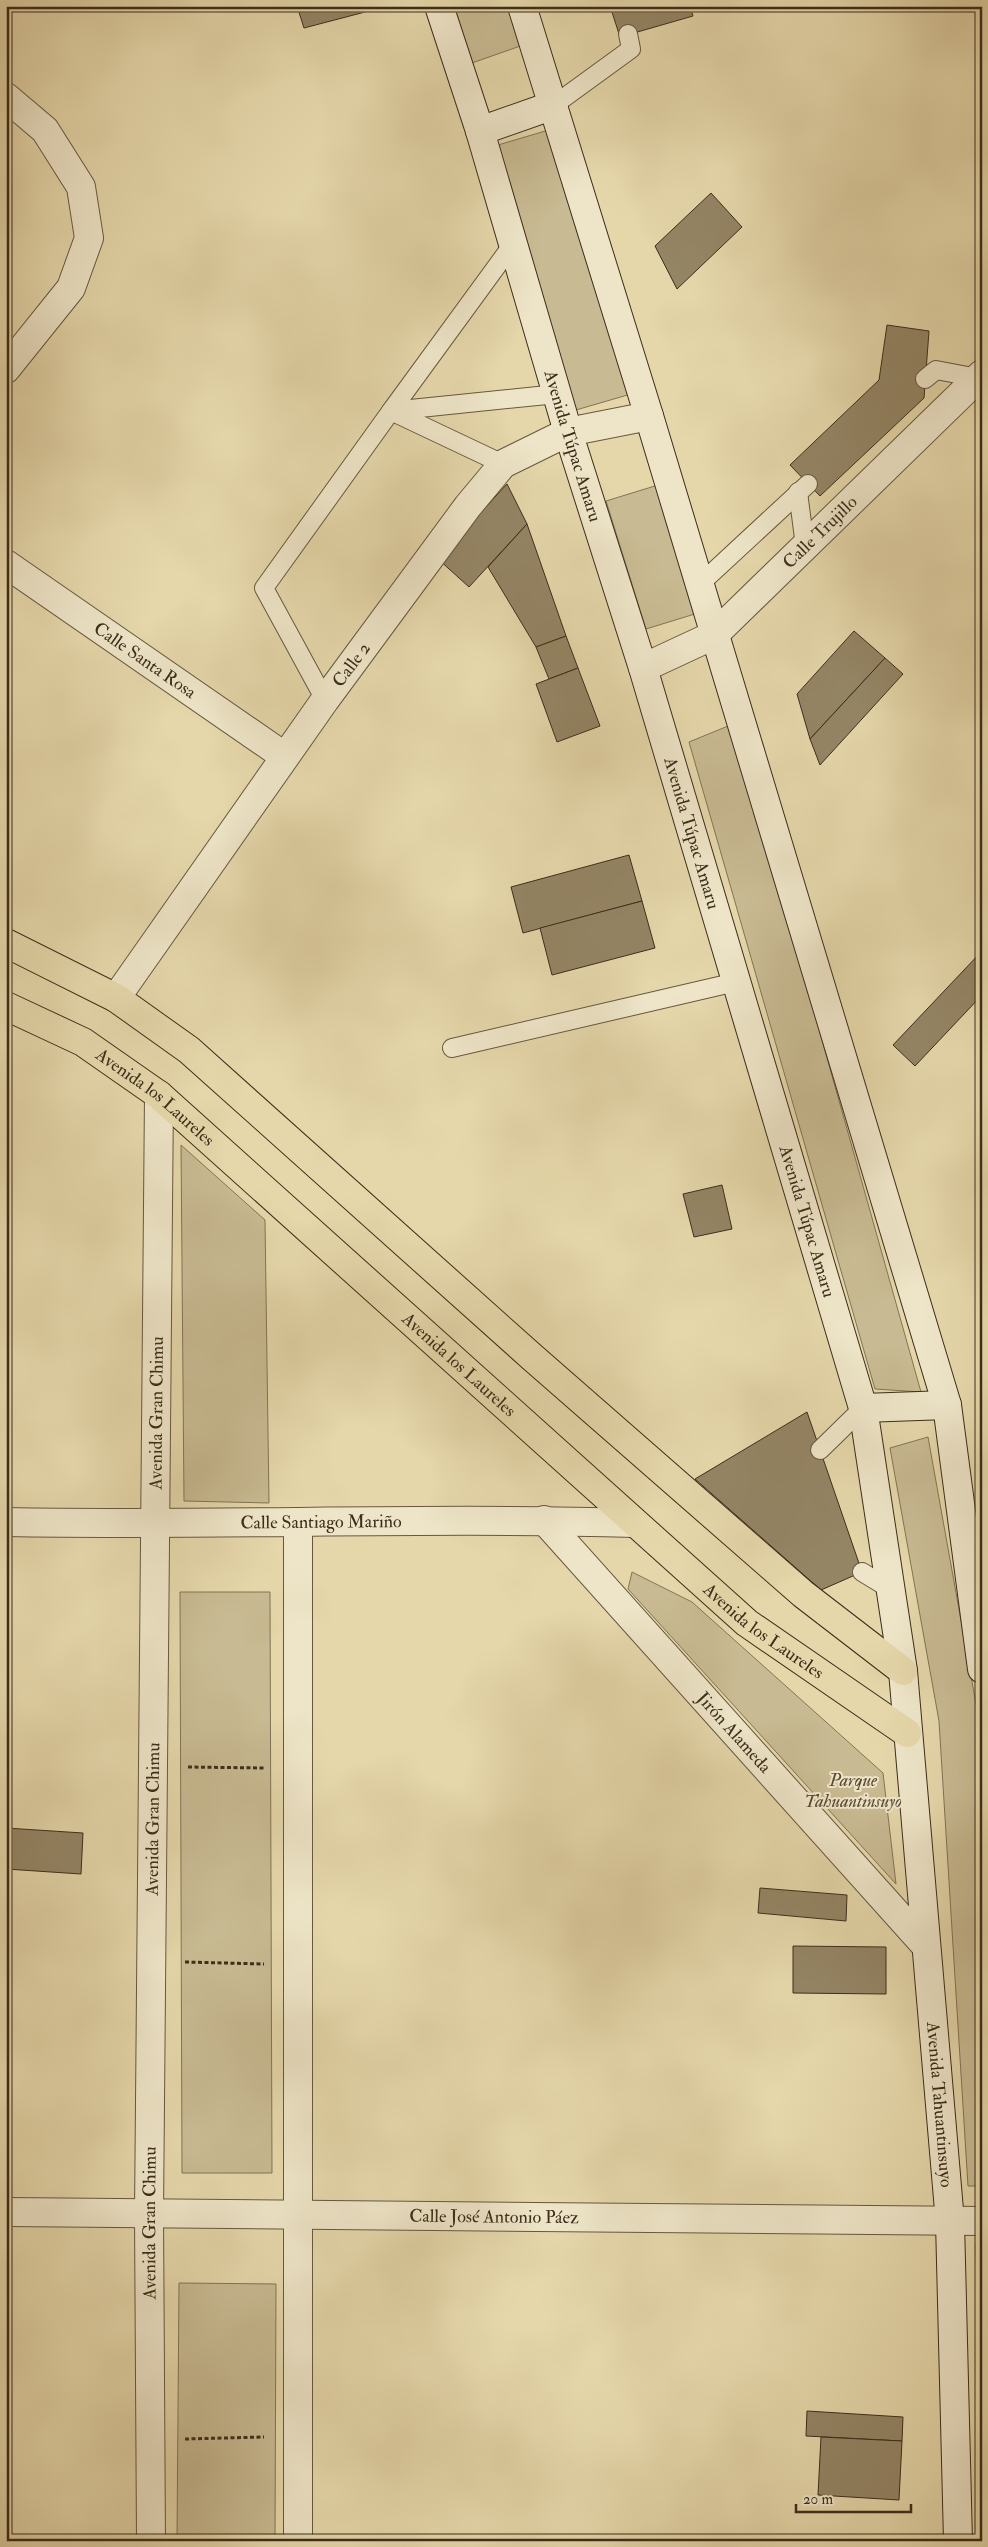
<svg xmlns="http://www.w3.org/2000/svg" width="988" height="2547" font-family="'IM FELL Double Pica',serif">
<rect width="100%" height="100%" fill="#e5d7aa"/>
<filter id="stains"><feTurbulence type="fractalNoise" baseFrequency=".004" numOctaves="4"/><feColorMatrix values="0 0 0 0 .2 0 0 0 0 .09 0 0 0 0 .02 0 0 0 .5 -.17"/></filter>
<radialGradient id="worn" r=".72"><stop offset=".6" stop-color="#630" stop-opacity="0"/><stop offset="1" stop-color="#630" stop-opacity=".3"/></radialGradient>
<g fill="#c8ba92" stroke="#827456">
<polygon points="454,6 514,6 526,44 472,63"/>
<polygon points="552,129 631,394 576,410 498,145"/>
<polygon points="658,485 698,613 646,629 606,501"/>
<polygon points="733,724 921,1392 875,1389 689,742"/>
<polygon points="181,1145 265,1220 269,1503 184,1501"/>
<polygon points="928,1437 978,1715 982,1771 982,2186 968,2186 939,1721 890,1448"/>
<polygon points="632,1572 692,1602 883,1773 896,1884 628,1589"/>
<polygon points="180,1592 270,1592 272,2173 182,2173"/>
<polygon points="976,2244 982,2244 982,2541"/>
<polygon points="179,2283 276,2284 275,2541 177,2541"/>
</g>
<g fill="#948565" stroke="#3c2d1b">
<polygon points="297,6 363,6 365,12 304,28"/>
<polygon points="610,6 690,6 693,16 620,37"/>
<polygon points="711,193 742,227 677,289 655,246"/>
<polygon points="887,325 929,331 924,398 820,496 790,465 879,380"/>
<polygon points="507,484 527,524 469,587 438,559"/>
<polygon points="527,524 566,636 536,647 488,567"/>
<polygon points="854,631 885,658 810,739 797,694"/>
<polygon points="566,636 578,668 549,679 536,647"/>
<polygon points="885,658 903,674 820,765 810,739"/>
<polygon points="578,668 600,726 557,742 536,684"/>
<polygon points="629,855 642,901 523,933 511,887"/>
<polygon points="642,901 655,948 552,975 540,928"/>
<polygon points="982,951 982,995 915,1066 893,1045"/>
<polygon points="722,1185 732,1229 694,1237 683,1194"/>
<polygon points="807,1412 862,1572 821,1590 695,1479"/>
<polygon points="6,1828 83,1833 81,1874 6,1869"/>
<polygon points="760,1888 847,1895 846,1921 758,1913"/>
<polygon points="793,1946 886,1947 886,1994 793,1993"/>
<polygon points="807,2411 903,2417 902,2441 806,2436"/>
<polygon points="821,2437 902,2441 899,2500 818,2495"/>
</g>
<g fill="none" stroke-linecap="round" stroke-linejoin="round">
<g stroke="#66583f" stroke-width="20">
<g id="service">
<polyline points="554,105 631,49 628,34"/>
<polyline points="513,244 391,411 557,394"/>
<polyline points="925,379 936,370 978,378"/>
<polyline points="798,492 805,546"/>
<polyline points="700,584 808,484"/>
<polyline points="325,700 264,588 391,411 503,464"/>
<polyline points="452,1048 736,982"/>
<polyline points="820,1450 863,1408"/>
<polyline points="862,1572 890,1589"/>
</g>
</g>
<g stroke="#66583f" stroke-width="30">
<g id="minor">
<polyline points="6,97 45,130 81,187 89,238 71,288 6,369"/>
<path id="s1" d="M6,564L284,756"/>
<path id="s2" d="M643,668L714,635L982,374"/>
<path id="s3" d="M116,998L325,700L468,506L503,464L568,432L649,416"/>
<path id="s4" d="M544,1520L925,1945"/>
<path id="s5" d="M6,2212L982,2221"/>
</g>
</g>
<g stroke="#66583f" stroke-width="30">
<g id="tertiary">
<path id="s6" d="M6,1522C216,1526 426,1517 635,1523"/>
<path id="s7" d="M151,2541L149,2214L159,1095"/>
<polyline points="298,2541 298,1524"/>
</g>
</g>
<g stroke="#3c2d1b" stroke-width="30">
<g id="secondary">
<path id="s8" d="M439,6L480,131L568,432L643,668L863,1408L903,1671L950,2222L958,2541"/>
<polyline points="522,6 649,416 947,1405 982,1669"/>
<polyline points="480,131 554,105"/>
<polyline points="863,1408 947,1405"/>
</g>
</g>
<g stroke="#3c2d1b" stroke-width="30">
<g id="primary">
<polyline points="6,943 116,998 189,1050 532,1357 803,1594 903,1671"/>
<path id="s9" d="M6,1006L83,1042L159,1095L747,1623L907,1733"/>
</g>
</g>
<g stroke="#3c2d1b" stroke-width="3" stroke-dasharray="4 2.5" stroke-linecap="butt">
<polyline points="188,1767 264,1768"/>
<polyline points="185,1962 264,1964"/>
<polyline points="185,2439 264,2437"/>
</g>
<use href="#service" stroke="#eee5c8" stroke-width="18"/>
<use href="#minor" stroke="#eee5c8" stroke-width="28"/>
<use href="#tertiary" stroke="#eee5c8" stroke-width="28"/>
<use href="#secondary" stroke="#eee5c8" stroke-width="28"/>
<use href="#primary" stroke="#e5d7aa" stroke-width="28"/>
</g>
<g text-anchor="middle" stroke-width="4" stroke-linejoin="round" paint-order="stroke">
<g font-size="18" fill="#3c2d1b" stroke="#eee5c8">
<text dy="6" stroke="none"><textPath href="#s8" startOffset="460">Avenida Túpac Amaru</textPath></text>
<text dy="6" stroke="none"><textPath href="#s2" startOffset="226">Calle Trujillo</textPath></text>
<text dy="6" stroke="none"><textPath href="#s1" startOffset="169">Calle Santa Rosa</textPath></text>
<text dy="6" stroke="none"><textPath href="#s3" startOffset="408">Calle 2</textPath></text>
<text dy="6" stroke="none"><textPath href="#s8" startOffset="865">Avenida Túpac Amaru</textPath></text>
<text dy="6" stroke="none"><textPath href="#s9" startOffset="176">Avenida los Laureles</textPath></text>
<text dy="6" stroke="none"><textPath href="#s8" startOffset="1270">Avenida Túpac Amaru</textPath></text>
<text dy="6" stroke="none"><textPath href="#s9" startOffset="581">Avenida los Laureles</textPath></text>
<text dy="6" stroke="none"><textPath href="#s7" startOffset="1128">Avenida Gran Chimu</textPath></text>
<text dy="6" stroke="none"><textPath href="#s6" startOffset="315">Calle Santiago Mariño</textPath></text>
<text dy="6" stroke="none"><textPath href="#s9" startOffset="986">Avenida los Laureles</textPath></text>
<text dy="6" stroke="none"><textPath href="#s4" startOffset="285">Jirón Alameda</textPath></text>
<text dy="6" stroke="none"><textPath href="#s7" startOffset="722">Avenida Gran Chimu</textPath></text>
<text dy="6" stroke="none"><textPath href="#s8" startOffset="2166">Avenida Tahuantinsuyo</textPath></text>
<text dy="6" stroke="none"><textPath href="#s5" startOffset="488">Calle José Antonio Páez</textPath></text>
<text dy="6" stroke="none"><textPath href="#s7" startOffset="318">Avenida Gran Chimu</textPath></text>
</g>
<g font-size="18" font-style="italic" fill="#584933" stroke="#eee5c8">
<text x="853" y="1786">Parque<tspan x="853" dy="21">Tahuantinsuyo</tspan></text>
</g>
</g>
<rect width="988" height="2547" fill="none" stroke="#e5d7aa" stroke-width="25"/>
<rect x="8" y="8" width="973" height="2532" fill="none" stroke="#3c2d1b" stroke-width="2.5"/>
<rect x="12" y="12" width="963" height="2522" fill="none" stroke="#3c2d1b"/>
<path d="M796 2504v8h115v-8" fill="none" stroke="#3c2d1b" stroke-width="2.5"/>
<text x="803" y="2504" font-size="15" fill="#3c2d1b" stroke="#eee5c8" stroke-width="4" paint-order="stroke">20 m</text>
<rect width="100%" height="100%" filter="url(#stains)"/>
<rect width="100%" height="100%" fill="url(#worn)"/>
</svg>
